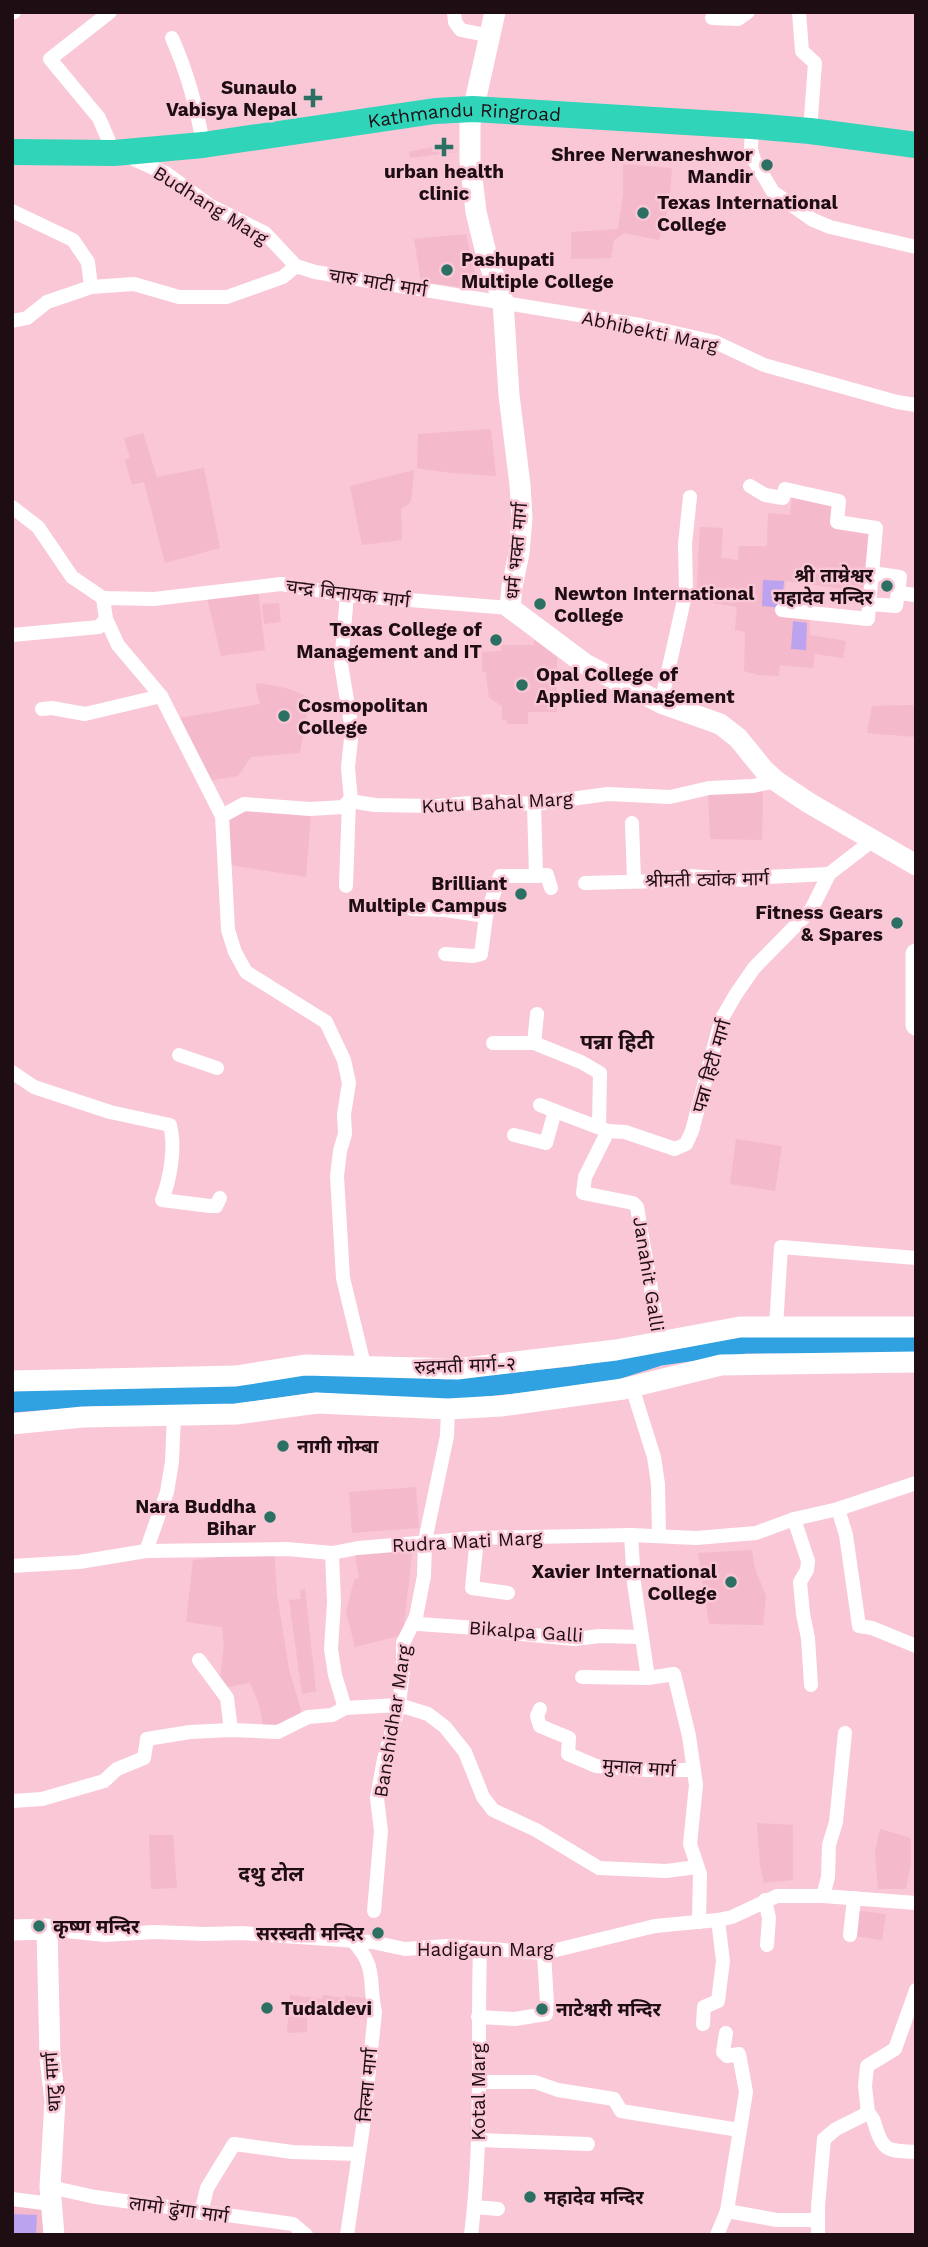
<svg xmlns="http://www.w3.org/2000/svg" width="928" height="2247" font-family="'Work Sans','Noto Sans Devanagari',sans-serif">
<rect width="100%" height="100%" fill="#f9c7d6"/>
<g fill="#f4b9cb">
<polygon points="454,142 457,152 410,158 409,152"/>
<polygon points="623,164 672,168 669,204 659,240 624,233 614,240 611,258 571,259 571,232 618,229 623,194"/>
<polygon points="466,234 479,289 421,282 414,239"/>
<polygon points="491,429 496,476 451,473 417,468 418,434"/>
<polygon points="143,433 157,477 204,468 220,548 165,563 144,482 132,485 125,460 130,458 124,438"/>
<polygon points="414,470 411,502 401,509 402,540 362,545 350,486"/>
<polygon points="792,498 834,504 831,526 871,531 865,592 786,581 782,610 809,614 810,635 846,641 843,658 815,654 813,668 780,665 779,676 758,675 744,671 745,632 735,630 737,607 696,600 700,527 723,528 721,558 738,560 739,546 767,546 768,513 790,515"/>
<polygon points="258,590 265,650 221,656 207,598"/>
<polygon points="279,603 281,622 264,624 262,604"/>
<polygon points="534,640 557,657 557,712 528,712 528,724 507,724 507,720 502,720 502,706 489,698 486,672 482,672 482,652 501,651 501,645 534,645"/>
<polygon points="259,683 290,689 310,698 300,753 251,757 238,776 207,781 179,718 260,704 256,689 256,684"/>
<polygon points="916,705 916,737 867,733 872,706"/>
<polygon points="708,788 763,788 762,840 710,839"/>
<polygon points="244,804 311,813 306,877 224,864 222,816"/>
<polygon points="736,1139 782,1146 775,1191 730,1184"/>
<polygon points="416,1487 419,1528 352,1533 349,1492"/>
<polygon points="413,1545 403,1635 355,1647 346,1612 354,1580 359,1578 354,1550"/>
<polygon points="752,1550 755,1569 766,1596 763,1625 709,1624 698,1553"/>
<polygon points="274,1551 277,1594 289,1669 301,1710 299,1721 279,1730 263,1725 259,1704 250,1683 222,1688 220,1679 224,1647 222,1627 186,1622 193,1560"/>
<polygon points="305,1589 316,1691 302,1694 289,1600 301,1599 300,1590"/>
<polygon points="757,1823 793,1825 793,1880 764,1883 760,1865"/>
<polygon points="880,1829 911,1838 911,1863 906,1889 878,1889 875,1853"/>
<polygon points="149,1835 173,1835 177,1888 151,1889"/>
<polygon points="852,1910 886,1914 882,1940 848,1935"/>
<polygon points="290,1995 322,1999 323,1995 345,1998 345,1996 367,1998 365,2018 307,2014 307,2032 287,2033"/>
<polygon points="12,2202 49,2205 47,2235 12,2235"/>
</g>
<g fill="#bba3ef">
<polygon points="763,580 784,581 782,608 762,606"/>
<polygon points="793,621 807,623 806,650 791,649"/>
<polygon points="12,2214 37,2215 36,2235 12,2235"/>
</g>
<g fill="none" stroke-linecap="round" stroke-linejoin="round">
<polyline stroke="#30a2e1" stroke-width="21" points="12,1402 92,1396 223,1395 313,1382 447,1390 572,1377 613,1370 660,1355 745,1343 916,1344"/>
<g stroke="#fff" stroke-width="14">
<polyline points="110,12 50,59 99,118 114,153"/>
<polyline points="454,12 455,22 461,30 491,36"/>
<polyline points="799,12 802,51 815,63 810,131"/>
<polyline points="12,13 14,12"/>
<polyline points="712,18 738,19 748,12"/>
<path d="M172,38C188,74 197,107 203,145"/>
<polyline points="752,126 751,149 754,160 773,192 813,220 830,227 916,247"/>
<polyline points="127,156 167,174 209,205 265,233 296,266 315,272 640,325 715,342 764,365 897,402 916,405"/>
<polyline points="12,211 73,240 88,262 91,287 134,284 179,297 227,297 283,277 296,266"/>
<polyline points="12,321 27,318 47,302 91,287"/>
<polyline points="750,486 765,495 783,498 785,489 839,501 837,522 876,528 872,573"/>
<polyline points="12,507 38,527 72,577 103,598 106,619 118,645 161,696 222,816 228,930 235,952 246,972 326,1022 344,1060 349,1083 344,1114 345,1134 340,1151 337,1176 343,1278 364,1365"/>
<polygon points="872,573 900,577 896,606 869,604"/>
<polyline points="898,593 916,595"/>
<polyline points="347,595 341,664 352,730 348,767 351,801"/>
<polyline points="103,598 154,599 281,584 347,595 510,608"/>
<polyline points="782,610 868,619 869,604"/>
<polyline points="12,635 99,627 106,619"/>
<polyline points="661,703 686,591 685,544 690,497"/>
<polyline points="42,709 52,708 85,714 161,696"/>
<polyline points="222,816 244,804 310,809 343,807 349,801 375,805 437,806 492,801 534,804 608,794 670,797 709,788 753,786 776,781"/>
<polyline points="632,823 634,880"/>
<polyline points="536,876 547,875 551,888"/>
<polyline points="585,883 662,881 690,876 744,880 748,878 829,874"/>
<polyline points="346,886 349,801"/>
<polyline points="412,909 445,910 486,916"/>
<polyline points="445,954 473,956 481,954 486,916 500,876 536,876 534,804"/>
<polyline points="493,1043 534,1043 537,1014"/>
<polyline points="534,1043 581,1062 600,1073 599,1127"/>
<polyline points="179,1055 217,1068"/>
<path d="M12,1072L34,1087L110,1112L170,1125C176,1148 170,1179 162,1200L210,1206H216L220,1198"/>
<polyline points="540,1105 555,1111"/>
<polyline points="608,1131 585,1177 583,1193 633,1203 637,1207 660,1341"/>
<polyline points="514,1135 546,1143 555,1111 608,1131 625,1132 675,1149 686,1144 692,1131 721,1020 736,994 754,968 811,910 829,874 873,840"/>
<polyline points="776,1327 781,1247 916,1258"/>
<polyline points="632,1387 654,1457 658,1484 659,1535"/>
<polyline points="838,1509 846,1535 859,1626 872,1628 916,1646"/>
<polyline points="794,1519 808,1561 807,1570 800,1582 803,1614 808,1638 811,1685"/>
<polyline points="631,1535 634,1583 648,1678 674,1674 689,1736 696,1785 690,1844 700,1874 699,1922"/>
<polyline points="477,1538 472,1588 508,1593"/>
<polyline points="146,1551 167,1492 172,1462 174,1416"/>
<polyline points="332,1553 334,1602 331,1649 335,1675 345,1708"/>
<polyline points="12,1566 79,1562 146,1551 287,1549 332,1553 358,1548 477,1538 631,1535 696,1538 756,1533 794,1519 838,1509 916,1483"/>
<polyline points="416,1617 418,1624 477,1628 491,1631 574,1639 600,1636 642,1637"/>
<polyline points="199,1660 227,1698 231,1730"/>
<polyline points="582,1677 648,1678"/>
<polyline points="540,1709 537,1716 540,1726 569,1738 568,1754 596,1766 647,1770 694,1770"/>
<polyline points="12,1801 42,1799 104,1781 117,1769 144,1758 147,1739 190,1732 231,1730 278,1732 308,1717 332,1715 345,1708 399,1705 428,1714 445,1727 465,1752 483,1797 493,1810 536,1830 599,1868 666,1871 697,1867"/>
<polyline points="823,1896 828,1877 829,1845 836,1822 845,1733"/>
<polyline points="765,1900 769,1918 767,1945"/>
<polyline points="374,1911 381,1831 377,1798 384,1759 399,1705 403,1670 403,1643 416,1617 424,1576 425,1541 447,1436 448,1409"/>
<polyline points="47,1929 105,1935 154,1932 206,1934 241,1933 372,1942 405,1949 447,1946 544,1953 655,1926 718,1920 732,1917 777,1896 823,1896 916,1903"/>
<polyline points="850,1935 854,1898"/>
<path d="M916,1990L895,2049L867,2066L865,2086L868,2113C873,2117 874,2121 876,2128C884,2154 891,2150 916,2152"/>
<polyline points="478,2017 515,2019 546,2014 547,2003 544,1953"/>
<polyline points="703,2024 704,2007 718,2001 723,1961 718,1920"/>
<polyline points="726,2033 723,2052 727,2056 739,2054 746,2092 727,2211"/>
<polyline points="480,2082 535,2082 558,2090 614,2099 621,2111 739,2130"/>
<polyline points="479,2140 588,2144"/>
<polyline points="50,2187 95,2197 293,2224 306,2235"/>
<polyline points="12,2199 51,2204"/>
<polyline points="475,2207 498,2209"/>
<polyline points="201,2213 207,2188 234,2144 292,2152 358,2154"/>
<path d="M347,2235L363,2127L375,2012C368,1981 378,1968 353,1941"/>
<path d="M471,2235C483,2140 477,2044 480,1949"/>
<polyline points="717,2235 727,2211 777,2220 818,2220"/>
<polyline points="818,2235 818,2206 824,2139 836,2129 868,2113"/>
</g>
<g stroke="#fff" stroke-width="21">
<polyline points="495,12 470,124 470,160 476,212 487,257 503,301 509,395 520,485 522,518 519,553 512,587 510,608 585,664 661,703 720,724 738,738 764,770 776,781 809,803 916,865"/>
<polyline points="916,954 916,1025"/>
<polyline points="12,1381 236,1376 305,1365 457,1369 616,1350 740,1327 916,1327"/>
<polyline points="12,1424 83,1417 236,1414 317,1403 448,1409 501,1406 623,1389 721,1365 916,1362"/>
<polyline points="12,1930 47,1929 50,2058 55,2101 50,2187 54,2235"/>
</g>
<path stroke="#2fd4b9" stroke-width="26" id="s1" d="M12,152L114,153L203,145L435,111L473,109L752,126L810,131L916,145"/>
</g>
<g fill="#2b7062" stroke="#f9c7d6" stroke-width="2.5">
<path d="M309.5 87.5h7v7h7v7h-7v7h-7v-7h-7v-7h7z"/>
<path d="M440.5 136.5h7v7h7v7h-7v7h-7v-7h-7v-7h7z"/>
<circle cx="767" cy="165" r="7"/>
<circle cx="643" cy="213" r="7"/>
<circle cx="447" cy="270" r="7"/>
<circle cx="887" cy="586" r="7"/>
<circle cx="540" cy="604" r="7"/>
<circle cx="496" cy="640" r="7"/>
<circle cx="522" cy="685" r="7"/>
<circle cx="284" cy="716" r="7"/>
<circle cx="521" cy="894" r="7"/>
<circle cx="897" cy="923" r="7"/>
<circle cx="283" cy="1446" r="7"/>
<circle cx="270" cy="1517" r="7"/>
<circle cx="731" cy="1582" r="7"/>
<circle cx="39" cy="1926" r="7"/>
<circle cx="378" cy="1933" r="7"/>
<circle cx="267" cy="2008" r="7"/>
<circle cx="542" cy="2009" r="7"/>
<circle cx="530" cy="2197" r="7"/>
</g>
<g text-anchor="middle" stroke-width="5" stroke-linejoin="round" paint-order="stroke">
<g font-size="19" font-weight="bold" fill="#1e0d13" stroke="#f9c7d6" text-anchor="start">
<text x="297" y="94" text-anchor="end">Sunaulo<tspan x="297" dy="22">Vabisya Nepal</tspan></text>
<text x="753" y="161" text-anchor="end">Shree Nerwaneshwor<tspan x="753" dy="22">Mandir</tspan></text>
<text x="444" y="178" text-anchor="middle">urban health<tspan x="444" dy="22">clinic</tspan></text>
<text x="657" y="209">Texas International<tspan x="657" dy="22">College</tspan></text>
<text x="461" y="266">Pashupati<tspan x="461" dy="22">Multiple College</tspan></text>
<text x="873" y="582" text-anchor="end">श्री ताम्रेश्वर<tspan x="873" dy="22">महादेव मन्दिर</tspan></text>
<text x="554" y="600">Newton International<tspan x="554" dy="22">College</tspan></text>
<text x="482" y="636" text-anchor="end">Texas College of<tspan x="482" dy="22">Management and IT</tspan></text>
<text x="536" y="681">Opal College of<tspan x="536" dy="22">Applied Management</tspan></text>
<text x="298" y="712">Cosmopolitan<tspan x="298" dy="22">College</tspan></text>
<text x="507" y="890" text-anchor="end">Brilliant<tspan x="507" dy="22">Multiple Campus</tspan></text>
<text x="883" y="919" text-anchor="end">Fitness Gears<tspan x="883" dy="22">&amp; Spares</tspan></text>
<text x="297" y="1453">नागी गोम्बा</text>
<text x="256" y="1513" text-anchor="end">Nara Buddha<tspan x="256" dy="22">Bihar</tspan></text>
<text x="717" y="1578" text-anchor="end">Xavier International<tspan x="717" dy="22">College</tspan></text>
<text x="53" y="1933">कृष्ण मन्दिर</text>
<text x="364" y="1940" text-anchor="end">सरस्वती मन्दिर</text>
<text x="281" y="2015">Tudaldevi</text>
<text x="556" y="2016">नाटेश्वरी मन्दिर</text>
<text x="544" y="2204">महादेव मन्दिर</text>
</g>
<g font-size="19" fill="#1e0d13" stroke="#f9c7d6">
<text dy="7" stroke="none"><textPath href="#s1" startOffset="455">Kathmandu Ringroad</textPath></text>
<text transform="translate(211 205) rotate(32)" y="7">Budhang Marg</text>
<text transform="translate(378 282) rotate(9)" y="7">चारु माटी मार्ग</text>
<text transform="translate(650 331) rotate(12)" y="7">Abhibekti Marg</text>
<text transform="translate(516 551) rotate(-85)" y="7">धर्म भक्त मार्ग</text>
<text transform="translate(348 593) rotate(7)" y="7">चन्द्र बिनायक मार्ग</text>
<text transform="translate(497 802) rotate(-3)" y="7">Kutu Bahal Marg</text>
<text transform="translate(707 879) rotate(-1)" y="7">श्रीमती ट्यांक मार्ग</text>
<text transform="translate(711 1066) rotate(-74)" y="7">पन्ना हिटी मार्ग</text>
<text transform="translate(649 1274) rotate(81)" y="7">Janahit Galli</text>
<text transform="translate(465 1365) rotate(-2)" y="7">रुद्रमती मार्ग-२</text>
<text transform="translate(467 1541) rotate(-3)" y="7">Rudra Mati Marg</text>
<text transform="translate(526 1631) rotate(4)" y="7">Bikalpa Galli</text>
<text transform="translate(392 1721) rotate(-81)" y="7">Banshidhar Marg</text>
<text transform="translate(639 1767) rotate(4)" y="7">मुनाल मार्ग</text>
<text x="485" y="1956">Hadigaun Marg</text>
<text transform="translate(52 2082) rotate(-94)" y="7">थाटु मार्ग</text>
<text transform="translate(367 2085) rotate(-85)" y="7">निल्मा मार्ग</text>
<text transform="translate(478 2092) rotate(-90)" y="7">Kotal Marg</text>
<text transform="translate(179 2209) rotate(8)" y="7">लामो ढुंगा मार्ग</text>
</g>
<g font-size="21" font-weight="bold" fill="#1e0d13" stroke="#f9c7d6">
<text x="617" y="1049">पन्ना हिटी</text>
<text x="271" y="1881">दथु टोल</text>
</g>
</g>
<rect width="928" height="2247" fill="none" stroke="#1e0d13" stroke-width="28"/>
</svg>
